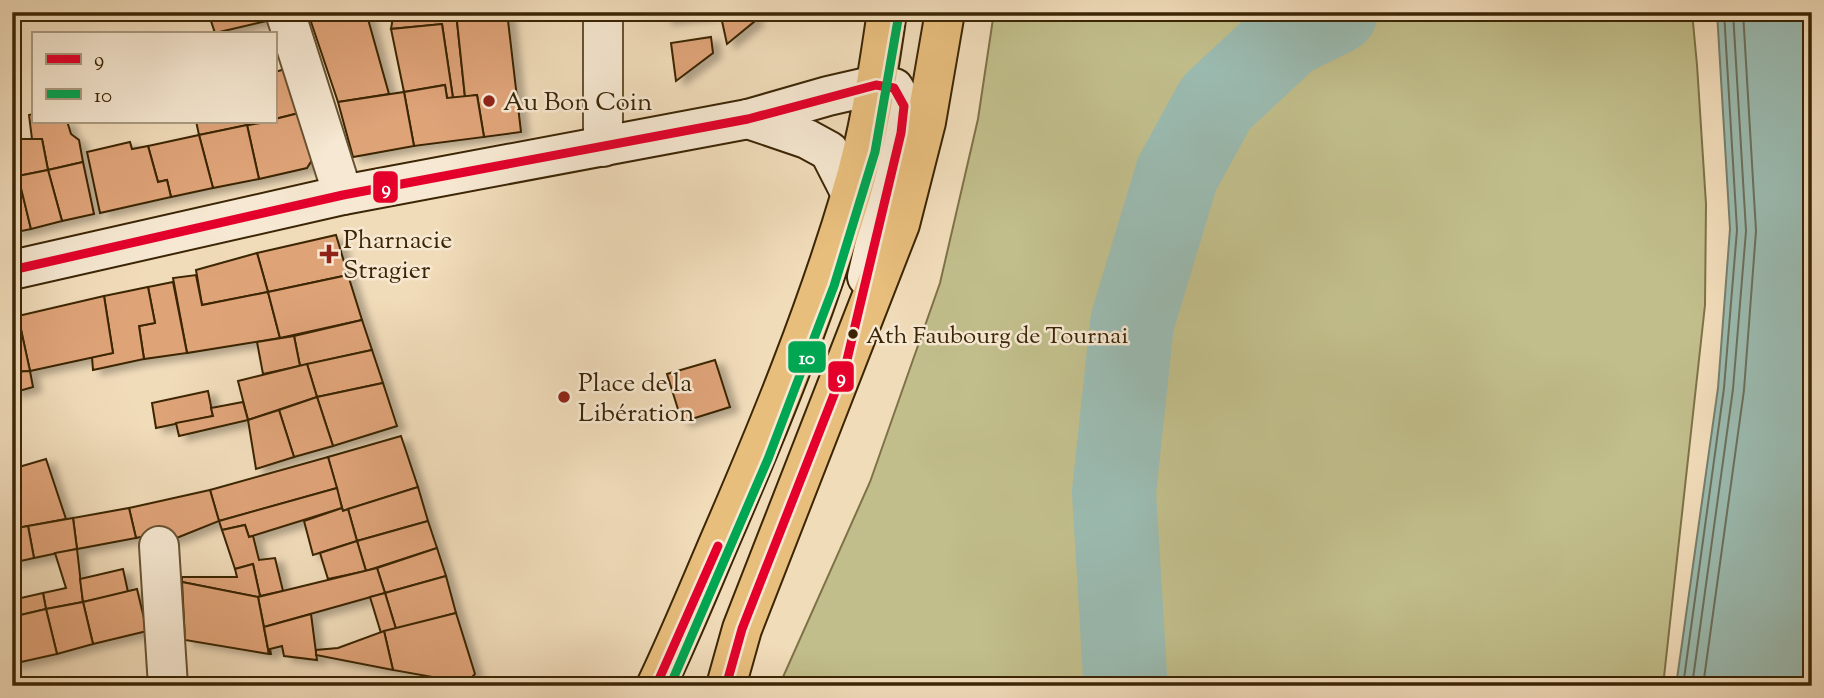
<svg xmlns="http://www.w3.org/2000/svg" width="1824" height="698" font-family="'Sorts Mill Goudy',serif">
<defs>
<filter id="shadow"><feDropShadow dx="8" dy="4.5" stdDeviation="3.5" flood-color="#0004"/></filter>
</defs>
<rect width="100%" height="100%" fill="#f1dcba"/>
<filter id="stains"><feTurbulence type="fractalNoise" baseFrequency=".00286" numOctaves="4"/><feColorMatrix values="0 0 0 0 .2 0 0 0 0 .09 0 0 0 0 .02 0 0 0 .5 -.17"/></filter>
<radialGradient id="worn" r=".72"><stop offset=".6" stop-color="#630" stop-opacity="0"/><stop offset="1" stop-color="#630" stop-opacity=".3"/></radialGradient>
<polygon fill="#c1be8b" stroke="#7e7248" stroke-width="2" points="994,12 1692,12 1697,65 1706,204 1705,305 1663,686 779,686 870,482 940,283 978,119"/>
<polygon fill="#9bbbb1" stroke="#757f6c" stroke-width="2" points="1717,12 1812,12 1812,686 1676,686 1718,388 1730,229"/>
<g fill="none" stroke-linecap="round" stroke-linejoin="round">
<g stroke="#6b705b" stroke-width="2">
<polyline points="1683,686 1724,388 1737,230 1724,12"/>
<polyline points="1692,686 1733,389 1746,231 1733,12"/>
<polyline points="1703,686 1744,390 1756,231 1743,12"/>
</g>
<polyline stroke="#9bbbb1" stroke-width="84" points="1123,686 1125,676 1114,492 1132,323 1177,174 1216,103 1288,36 1336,12"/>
</g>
<g fill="#dfa378" stroke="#3b2505" stroke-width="2" filter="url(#shadow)">
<polygon points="208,12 269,12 271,20 215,33"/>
<polygon points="311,12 366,12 389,94 338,102 308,13"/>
<polygon points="425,12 456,12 465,97 453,98 442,24 391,29 393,17"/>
<polygon points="456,12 507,12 521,132 484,137 477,95 465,97"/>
<polygon points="664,12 711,12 711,14 665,20"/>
<polygon points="720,12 753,12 755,21 727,44"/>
<polygon points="442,24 453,98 447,98 445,85 404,92 391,29"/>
<polygon points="711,37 713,53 676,81 671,43"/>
<polygon points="285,69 299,113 275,119 275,72"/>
<polygon points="445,85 447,98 477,95 484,137 414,146 404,92"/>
<polygon points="404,92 414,146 353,157 338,102"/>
<polygon points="299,113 312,160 307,168 259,179 247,125 275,121 275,119"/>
<polygon points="33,114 33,121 67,121 71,134 79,140 83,162 48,170 42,139 32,139 29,115"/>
<polygon points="196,121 252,121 253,124 199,135"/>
<polygon points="247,125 259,179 213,188 199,135"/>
<polygon points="199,135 213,188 171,197 167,180 158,182 148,146"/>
<polygon points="12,139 42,139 48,170 18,176"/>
<polygon points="130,142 132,149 148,146 158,182 167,180 171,197 100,213 87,152"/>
<polygon points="83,162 94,214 62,221 48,170"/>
<polygon points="16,166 31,229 12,233 12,167"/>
<polygon points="48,170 62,221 31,229 18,176"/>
<polygon points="336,235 348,275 268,292 257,253"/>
<polygon points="257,253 268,292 202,305 196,270"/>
<polygon points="196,275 202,305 268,292 280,338 187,353 173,278"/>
<polygon points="348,275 362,320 280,338 268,292"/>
<polygon points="173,282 187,353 144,359 139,326 155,323 148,287"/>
<polygon points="148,287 155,323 139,326 144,359 93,370 92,357 113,353 104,296"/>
<polygon points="104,296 113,353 30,371 18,316"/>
<polygon points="18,316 30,371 12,372 12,317"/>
<polygon points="362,320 372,350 300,366 294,336"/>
<polygon points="294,336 300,366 263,374 257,342"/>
<polygon points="372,350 383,383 317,397 307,364"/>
<polygon points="715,360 730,407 682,422 667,374"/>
<polygon points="307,364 317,397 248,420 238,381"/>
<polygon points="30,371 33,387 12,393 12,372"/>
<polygon points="383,383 397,426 333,446 317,397"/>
<polygon points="208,391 213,416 156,428 152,403"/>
<polygon points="317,397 333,446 294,457 279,410"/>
<polygon points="243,402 248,420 179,436 176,423 213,416 211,408"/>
<polygon points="279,410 294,457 256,469 248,420"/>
<polygon points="401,436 418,487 343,511 328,457"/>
<polygon points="328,457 337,488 219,521 210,490"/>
<polygon points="46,459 66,519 12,529 12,469"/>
<polygon points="418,487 428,521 357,541 348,509"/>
<polygon points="337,488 342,508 249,537 245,525 222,530 219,521"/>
<polygon points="210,490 219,521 179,537 157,543 154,534 136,538 129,508"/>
<polygon points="129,508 136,538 77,549 73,518"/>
<polygon points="342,508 343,511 348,509 357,541 313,555 304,521"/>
<polygon points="73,518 77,549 34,558 28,526"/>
<polygon points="428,521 437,548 366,571 357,541"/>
<polygon points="245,525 249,537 253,536 259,560 275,558 283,591 260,596 253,564 235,569 222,530"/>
<polygon points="28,526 34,558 12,563 12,529"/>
<polygon points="357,541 366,571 328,579 320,553"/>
<polygon points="437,548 446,576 385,593 377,568"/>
<polygon points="77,549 83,602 46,609 43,593 66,588 55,553"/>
<polygon points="253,564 260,596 258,597 182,582 182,577 237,577 235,569"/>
<polygon points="377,568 385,593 264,627 258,597"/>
<polygon points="123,569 128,592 83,602 80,579"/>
<polygon points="446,576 456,613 396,629 385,593"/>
<polygon points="182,582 258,597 269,654 185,640"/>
<polygon points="137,589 147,631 93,644 83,602"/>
<polygon points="43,593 46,609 12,617 12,600"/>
<polygon points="385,593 396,629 381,633 370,597"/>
<polygon points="83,602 93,644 57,654 46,609"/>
<polygon points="46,609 57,654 12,664 12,617"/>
<polygon points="456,613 475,674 466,683 393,670 384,631"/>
<polygon points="311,614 317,660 284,656 282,646 270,649 271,654 269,654 264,627"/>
<polygon points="384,631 393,670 316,655 316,650 338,648"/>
</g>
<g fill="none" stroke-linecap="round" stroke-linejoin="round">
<g stroke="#685332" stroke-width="42">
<g id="street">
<polyline points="285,12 343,195"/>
<polyline points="603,147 603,12"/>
<polyline points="159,546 168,686"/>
</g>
</g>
<g stroke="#3b2505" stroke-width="42">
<g id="secondary">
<polyline points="748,119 807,139 829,151 851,194"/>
<polyline points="12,270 343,195 748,119 828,96 876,85 894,88 904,106 901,133 867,277"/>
</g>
</g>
<g stroke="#3b2505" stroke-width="42">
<g id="primary">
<path d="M656,686C679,638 699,589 720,540C769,427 816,312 851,194C869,135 878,73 887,12"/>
<polyline points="726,686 742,629 900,224 926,122 945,12"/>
</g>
</g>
<use href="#street" stroke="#f6e8d2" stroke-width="38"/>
<use href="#secondary" stroke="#f6e8d2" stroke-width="38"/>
<use href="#primary" stroke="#e8be7d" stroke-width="38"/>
<g stroke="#f6e8d2" stroke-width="14">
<g id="bus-1">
<polyline points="12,270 343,195 748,119 876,85 894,88 904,106 901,133 846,364 742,629 726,686"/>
<polyline points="656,686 718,546"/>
</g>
</g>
<g stroke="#f6e8d2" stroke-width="14">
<polyline id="bus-2" points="670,686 768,459 834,286 875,152 899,14"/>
</g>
<use href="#bus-1" stroke="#e4002b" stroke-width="9"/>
<use href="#bus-2" stroke="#00a651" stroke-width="9"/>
</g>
<g fill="#8f2418" stroke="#f6e8d2" stroke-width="2.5">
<circle cx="489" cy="101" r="7"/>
<path d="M325.5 243.5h7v7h7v7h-7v7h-7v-7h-7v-7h7z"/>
<circle cx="564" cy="397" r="7"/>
</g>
<circle fill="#3b2505" stroke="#f6e8d2" stroke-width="2.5" cx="853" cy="334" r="6"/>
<g text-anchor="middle" stroke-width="5" stroke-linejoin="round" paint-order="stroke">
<g font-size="24" fill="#3b2505" stroke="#f6e8d2" text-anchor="start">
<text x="866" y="343">Ath Faubourg de Tournai</text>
</g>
<g font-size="26" fill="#3b2505" stroke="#f6e8d2" text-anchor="start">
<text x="503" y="110">Au Bon Coin</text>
<text x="343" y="248">Pharnacie<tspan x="343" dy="30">Stragier</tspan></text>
<text x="578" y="391">Place de la<tspan x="578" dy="30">Libération</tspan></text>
</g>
</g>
<g stroke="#f6e8d2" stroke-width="2.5">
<rect x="372" y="170" width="27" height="34" rx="7" fill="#e4002b"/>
<rect x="787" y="340" width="40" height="34" rx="7" fill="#00a651"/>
<rect x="827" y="360" width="28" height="33" rx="7" fill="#e4002b"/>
</g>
<g font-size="19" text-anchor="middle" font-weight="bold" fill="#fff">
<text x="386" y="194">9</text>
<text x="807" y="364">10</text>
<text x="841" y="383">9</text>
</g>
<rect width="1824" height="698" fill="none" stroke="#f1dcba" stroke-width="42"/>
<rect x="14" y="14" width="1796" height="670" fill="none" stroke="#3b2505" stroke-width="3.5"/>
<rect x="21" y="21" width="1782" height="656" fill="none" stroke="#3b2505" stroke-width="2"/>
<rect x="32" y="32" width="245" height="91" fill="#f6e8d2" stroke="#ab9a80" stroke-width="2"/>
<rect x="46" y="54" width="35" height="10" fill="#e4002b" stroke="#ab9a80" stroke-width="2"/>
<text x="94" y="66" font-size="21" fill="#3b2505">9</text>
<rect x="46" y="89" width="35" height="10" fill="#00a651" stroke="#ab9a80" stroke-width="2"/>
<text x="94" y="102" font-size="21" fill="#3b2505">10</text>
<rect width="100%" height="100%" filter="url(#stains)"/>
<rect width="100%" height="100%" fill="url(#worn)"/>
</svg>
